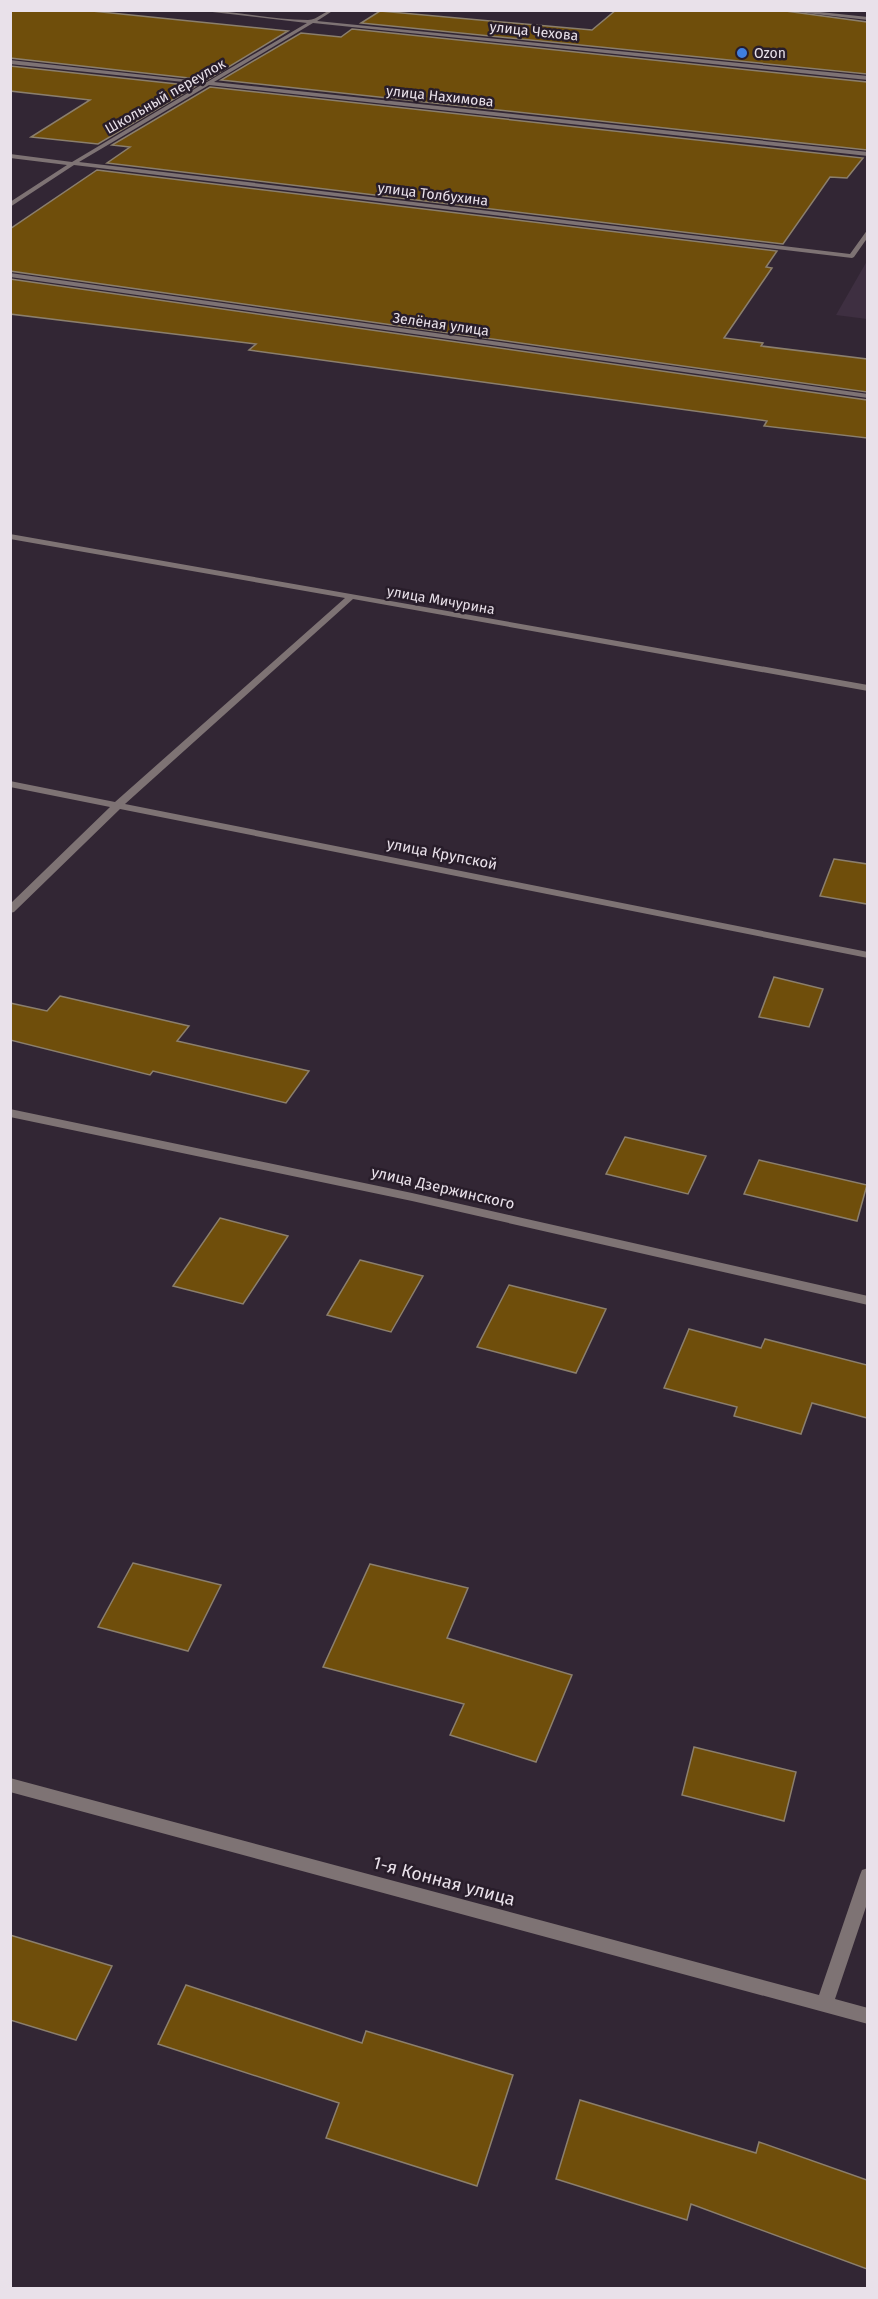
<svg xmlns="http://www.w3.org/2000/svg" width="878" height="2299" font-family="'Fira Sans',sans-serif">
<rect width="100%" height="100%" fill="#322634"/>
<polygon fill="#3e2f41" points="867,261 867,319 836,315"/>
<g fill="#6f4e0b" stroke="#8b7f6d" stroke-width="1.5">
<polygon points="10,10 82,10 288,31 207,80 10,58"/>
<polygon points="616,10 778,10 867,22 867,74 361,23 380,11 592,30"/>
<polygon points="352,29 867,82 867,150 221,80 301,33 341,37"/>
<polygon points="10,66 196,86 98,144 31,137 90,100 10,91"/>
<polygon points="210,87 863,158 847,178 830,177 783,244 107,163 130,147 112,145"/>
<polygon points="97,170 777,251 766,267 772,268 724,338 763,343 761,346 867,359 867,392 10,271 10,229"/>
<polygon points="10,279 867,400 867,438 764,426 767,421 249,350 256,344 10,314"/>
<polygon points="834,859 867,864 867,904 820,896"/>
<polygon points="774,977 823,989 809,1027 759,1017"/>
<polygon points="60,996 189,1026 177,1041 309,1071 286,1103 153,1071 150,1075 10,1040 10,1003 47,1011"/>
<polygon points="625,1137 706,1156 688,1194 606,1174"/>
<polygon points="759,1160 867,1185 857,1221 744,1194"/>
<polygon points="220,1218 288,1236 243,1304 173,1286"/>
<polygon points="360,1260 423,1276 391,1332 327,1315"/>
<polygon points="509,1285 606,1309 576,1373 477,1347"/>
<polygon points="689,1329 761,1348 765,1339 867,1365 867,1418 812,1403 801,1434 734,1416 737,1407 664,1388"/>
<polygon points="133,1563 221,1585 188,1651 98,1627"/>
<polygon points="370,1564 468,1588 447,1638 572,1675 536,1762 450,1735 464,1704 323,1667"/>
<polygon points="694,1747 796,1772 784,1821 682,1795"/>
<polygon points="10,1935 112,1966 76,2040 10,2020"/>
<polygon points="186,1985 362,2043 366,2031 513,2075 477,2186 326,2138 339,2103 158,2044"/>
<polygon points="580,2100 756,2153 759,2142 867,2180 867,2269 691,2204 687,2220 556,2179"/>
</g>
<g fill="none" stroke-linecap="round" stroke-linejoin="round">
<g fill="#7e7374" fill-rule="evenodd">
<path d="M195,10C233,10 270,20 308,20C318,20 324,10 334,10L317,21L868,76V80L313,23L214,82L868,152V156L209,85L79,162L850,254L868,229V237L854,257L852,258L74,165L10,207V202L67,165L10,158V154L72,162L203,84L10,64V60L207,82L307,23Z"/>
<polygon points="780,10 801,10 868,17 868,20"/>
<polygon points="10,273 868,394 868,398 10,277"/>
<polygon points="10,534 868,685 868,691 353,599 125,804 868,952 868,958 120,809 14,912 10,913 10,904 110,807 10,787 10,781 115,802 345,598 10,539"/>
<polygon points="10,1109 412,1193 868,1296 868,1305 412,1201 10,1117"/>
<polygon points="10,1778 819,1995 860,1875 862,1870 868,1868 868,1901 835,1999 868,2008 868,2024 10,1792"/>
</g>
</g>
<circle fill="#3f7fe0" stroke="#281d2a" stroke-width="2" cx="742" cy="53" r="6"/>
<g text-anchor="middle" stroke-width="5" stroke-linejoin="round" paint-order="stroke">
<g font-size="14" fill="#e9e1ea" stroke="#281d2a">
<text transform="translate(534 31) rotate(6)" y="5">улица Чехова</text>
<text transform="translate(165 96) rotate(-30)" y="5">Школьный переулок</text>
<text transform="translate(440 96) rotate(6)" y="5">улица Нахимова</text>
<text transform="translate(433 194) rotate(7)" y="5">улица Толбухина</text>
<text transform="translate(441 324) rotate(8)" y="5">Зелёная улица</text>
<text transform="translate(441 600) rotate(10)" y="5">улица Мичурина</text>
</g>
<g font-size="14" fill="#e9e1ea" stroke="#281d2a" text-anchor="start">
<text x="754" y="58">Ozon</text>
</g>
<g font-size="15" fill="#e9e1ea" stroke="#281d2a">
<text transform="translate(442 854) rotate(11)" y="5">улица Крупской</text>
<text transform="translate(443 1188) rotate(13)" y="5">улица Дзержинского</text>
</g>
<g font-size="18" fill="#e9e1ea" stroke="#281d2a">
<text transform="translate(444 1881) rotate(15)" y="6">1-я Конная улица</text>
</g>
</g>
<rect width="878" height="2299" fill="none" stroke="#e9e1ea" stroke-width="24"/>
</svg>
